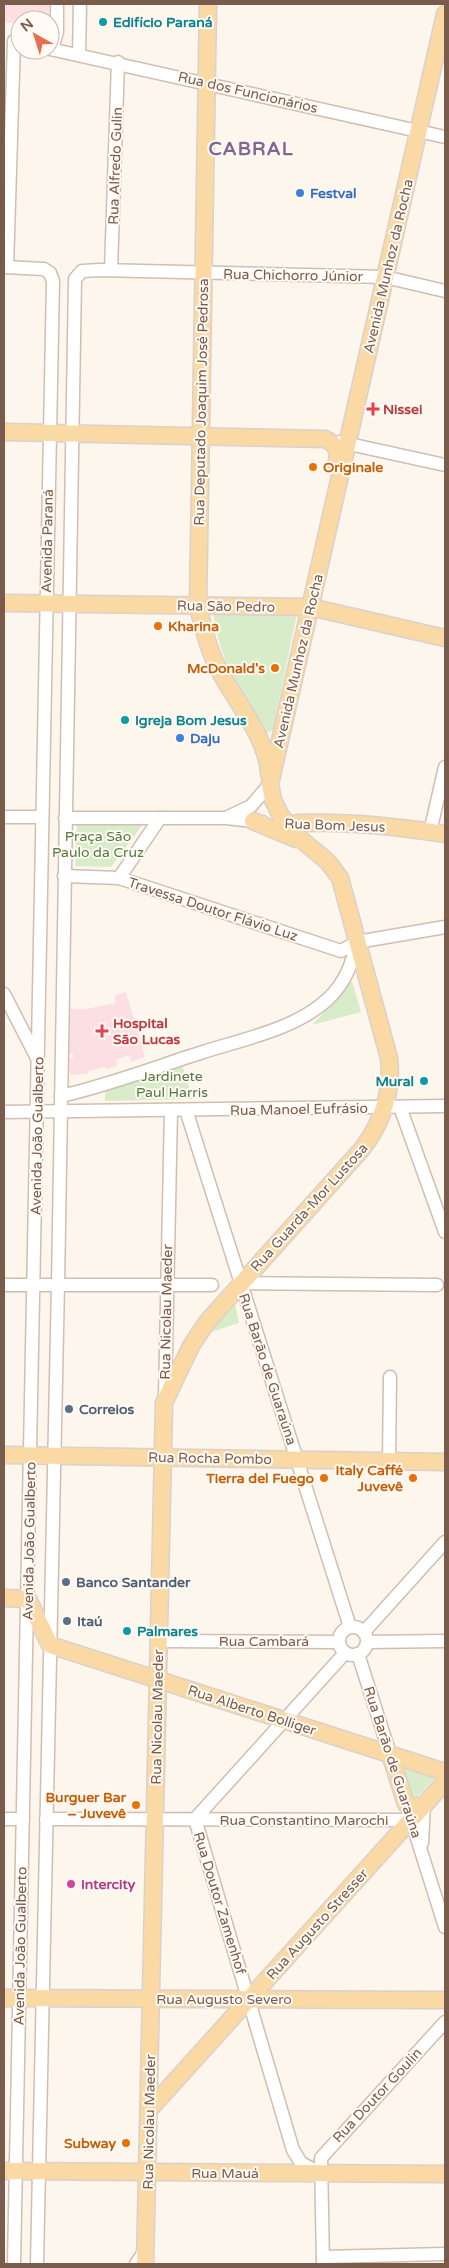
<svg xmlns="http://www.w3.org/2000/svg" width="449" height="2268" font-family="'Varela Round',sans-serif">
<rect width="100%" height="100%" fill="#fdf6ec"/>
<g fill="#fbdfe3">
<polygon points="4,4 49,4 48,20 20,20 20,24 4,22"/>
<polygon points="126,992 145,1057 131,1062 129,1055 116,1060 117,1066 106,1069 105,1067 88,1071 88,1074 70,1075 67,1058 73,1058 73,1054 68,1053 67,1009 86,1009 116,1003 114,996"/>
</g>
<g fill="#d8ecc9">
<path d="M213,614H297L273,729L270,732H264C239,690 221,663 213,614Z"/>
<polygon points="77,822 144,823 111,867 75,866"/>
<polygon points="352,981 361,1012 312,1025"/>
<polygon points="182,1065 193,1099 105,1101 105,1090"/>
<polygon points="234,1299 239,1323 207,1333"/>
<polygon points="404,1765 436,1777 414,1801"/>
</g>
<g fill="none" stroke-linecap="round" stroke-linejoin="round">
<g stroke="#d1beb0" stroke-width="15">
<g id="minor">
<polyline points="50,49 445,137"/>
<polyline points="52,49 57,32 57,4"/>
<polyline points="79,55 80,4"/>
<polyline points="4,267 44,269 50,273 53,281 14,2264"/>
<polyline points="7,267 14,41"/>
<polyline points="111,270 118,62"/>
<polyline points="340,442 445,465"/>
<polyline points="4,817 42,817"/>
<polyline points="228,817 251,806 270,784"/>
<polyline points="65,818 226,818 262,822"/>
<polyline points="430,832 445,767"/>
<polyline points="64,876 119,878 341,951 357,942 445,927"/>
<polyline points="119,878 160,818"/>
<polyline points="4,994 37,1058"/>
<path d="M61,1096C109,1085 156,1067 203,1052C244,1039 296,1029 328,999C345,983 352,964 357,942"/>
<polyline points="400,1107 445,1232"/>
<polyline points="186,1110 350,1627"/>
<polyline points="4,1112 445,1106"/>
<polyline points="241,1283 437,1285"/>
<polyline points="4,1285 212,1285"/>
<polyline points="165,1398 171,1110"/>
<polyline points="389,1462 390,1377"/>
<circle cx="353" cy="1641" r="14"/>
<polyline points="364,1632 445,1542"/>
<polyline points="159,1641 339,1642"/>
<polyline points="367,1642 445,1641"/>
<polyline points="358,1654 390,1754"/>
<polyline points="409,1813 445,1927"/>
<polyline points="4,1819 23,1819"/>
<polyline points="46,1819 411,1820"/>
<polyline points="195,1819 293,2150 301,2163 318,2172"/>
<polyline points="195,1819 345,1653"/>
<polyline points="422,1843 424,1805"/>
<polyline points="323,2257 445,2254"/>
<polyline points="37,2264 58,1285 75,279 82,271 100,270 385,277 445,291"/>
<polyline points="136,2264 146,2249"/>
<polyline points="323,2264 321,2158 445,2022"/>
</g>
</g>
<g stroke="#dad1cd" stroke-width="19">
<g id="major">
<path d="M208,4L198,606C203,627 208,648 218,668C234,700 268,738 269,774"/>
<path d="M4,432L325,439C339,445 338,453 337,466"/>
<polyline points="4,603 310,607 445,638"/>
<polyline points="253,821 296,839"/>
<path d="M287,824C339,820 393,826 445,834"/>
<polyline points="4,1455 445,1462"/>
<polyline points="4,1598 28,1599 50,1645 445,1772"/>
<polyline points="390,1754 406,1804 415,1807 424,1805"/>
<polyline points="4,1998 445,2000"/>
<polyline points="149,2110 445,1782"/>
<polyline points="4,2171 445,2174"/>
<path d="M145,2264L164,1403L191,1346L207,1322L362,1149C382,1123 393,1091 389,1058L340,878L328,862L297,836L281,816L273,800L270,784L445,14"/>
</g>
</g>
<use href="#minor" stroke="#fff" stroke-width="12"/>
<use href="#major" stroke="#fbd9a5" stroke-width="16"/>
</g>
<g fill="#0f9aa8" stroke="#fffaf3" stroke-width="2">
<circle cx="103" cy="22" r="5"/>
<circle cx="125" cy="720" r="5"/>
<circle cx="424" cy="1081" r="5"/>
<circle cx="127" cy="1631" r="5"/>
</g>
<g fill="#3f7fe0" stroke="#fffaf3" stroke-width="2">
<circle cx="300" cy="193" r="5"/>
<circle cx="180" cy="738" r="5"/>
</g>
<g fill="#e0444e" stroke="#fffaf3" stroke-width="2">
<path d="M370.5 401.5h5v5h5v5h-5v5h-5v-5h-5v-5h5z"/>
<path d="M99.5 1023.5h5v5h5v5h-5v5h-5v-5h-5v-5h5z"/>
</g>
<g fill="#e8710a" stroke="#fffaf3" stroke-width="2">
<circle cx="313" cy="467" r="5"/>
<circle cx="158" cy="626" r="5"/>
<circle cx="275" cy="668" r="5"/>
<circle cx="324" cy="1478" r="5"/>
<circle cx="413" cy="1478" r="5"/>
<circle cx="136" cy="1805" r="5"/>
<circle cx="126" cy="2143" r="5"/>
</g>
<g fill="#5c6f8a" stroke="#fffaf3" stroke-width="2">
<circle cx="69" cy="1409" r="5"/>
<circle cx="66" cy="1582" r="5"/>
<circle cx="67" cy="1621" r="5"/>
</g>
<circle fill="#d1479c" stroke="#fffaf3" stroke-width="2" cx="71" cy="1884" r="5"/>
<g text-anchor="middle" stroke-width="4" stroke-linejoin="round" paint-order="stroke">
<g font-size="14" font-weight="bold" fill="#0d838f" stroke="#fffaf3" text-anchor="start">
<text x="113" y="27">Edifício Paraná</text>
<text x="135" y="725">Igreja Bom Jesus</text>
<text x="414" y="1086" text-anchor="end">Mural</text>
<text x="137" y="1636">Palmares</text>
</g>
<g font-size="14" fill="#7a5c4d" stroke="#fffaf3">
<text transform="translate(248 92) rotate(13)" y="5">Rua dos Funcionários</text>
<text transform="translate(115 166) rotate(-88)" y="5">Rua Alfredo Gulin</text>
<text transform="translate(388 266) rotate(-77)" y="5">Avenida Munhoz da Rocha</text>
<text transform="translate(293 275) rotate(1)" y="5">Rua Chichorro Júnior</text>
<text transform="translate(201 402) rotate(-89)" y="5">Rua Deputado Joaquim José Pedrosa</text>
<text transform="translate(47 541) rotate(-89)" y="5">Avenida Paraná</text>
<text transform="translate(226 606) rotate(1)" y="5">Rua São Pedro</text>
<text transform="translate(298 661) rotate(-77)" y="5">Avenida Munhoz da Rocha</text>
<text transform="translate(335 825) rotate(2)" y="5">Rua Bom Jesus</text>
<text transform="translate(213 909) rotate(18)" y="5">Travessa Doutor Flávio Luz</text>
<text transform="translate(299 1109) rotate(-1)" y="5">Rua Manoel Eufrásio</text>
<text transform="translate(37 1136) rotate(-89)" y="5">Avenida João Gualberto</text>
<text transform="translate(309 1207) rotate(-48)" y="5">Rua Guarda-Mor Lustosa</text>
<text transform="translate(166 1312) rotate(-89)" y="5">Rua Nicolau Maeder</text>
<text transform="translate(268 1369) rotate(72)" y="5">Rua Barão de Guaraúna</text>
<text transform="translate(210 1458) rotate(1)" y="5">Rua Rocha Pombo</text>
<text transform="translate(29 1541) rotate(-89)" y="5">Avenida João Gualberto</text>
<text x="264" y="1646">Rua Cambará</text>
<text transform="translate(252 1710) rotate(18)" y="5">Rua Alberto Bolliger</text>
<text transform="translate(157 1717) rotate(-89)" y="5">Rua Nicolau Maeder</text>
<text transform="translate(393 1762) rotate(72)" y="5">Rua Barão de Guaraúna</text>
<text x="304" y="1825">Rua Constantino Marochi</text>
<text transform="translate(220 1903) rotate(73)" y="5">Rua Doutor Zamenhof</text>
<text transform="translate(317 1924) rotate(-48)" y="5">Rua Augusto Stresser</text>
<text transform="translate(20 1946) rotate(-89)" y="5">Avenida João Gualberto</text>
<text x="224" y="2004">Rua Augusto Severo</text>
<text transform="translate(377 2095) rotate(-47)" y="5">Rua Doutor Goulin</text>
<text transform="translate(149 2122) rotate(-89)" y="5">Rua Nicolau Maeder</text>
<text x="225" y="2178">Rua Mauá</text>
</g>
<g font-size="14" font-weight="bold" fill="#366cbe" stroke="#fffaf3" text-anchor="start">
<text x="310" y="198">Festval</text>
<text x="190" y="743">Daju</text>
</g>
<g font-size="14" font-weight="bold" fill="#be3a42" stroke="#fffaf3" text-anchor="start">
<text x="383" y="414">Nissei</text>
<text x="113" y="1028">Hospital<tspan x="113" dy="16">São Lucas</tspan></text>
</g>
<g font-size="14" font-weight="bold" fill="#c56008" stroke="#fffaf3" text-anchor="end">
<text x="323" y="472" text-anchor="start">Originale</text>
<text x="168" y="631" text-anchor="start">Kharina</text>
<text x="265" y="673">McDonald's</text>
<text x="403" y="1475">Italy Caffé<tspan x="403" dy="16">Juvevê</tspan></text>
<text x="314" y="1483">Tierra del Fuego</text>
<text x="126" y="1802">Burguer Bar<tspan x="126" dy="16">– Juvevê</tspan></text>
<text x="116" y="2148">Subway</text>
</g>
<g font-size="14" fill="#537a41" stroke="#fffaf3">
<text x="98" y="841">Praça São<tspan x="98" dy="16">Paulo da Cruz</tspan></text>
<text x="172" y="1081">Jardinete<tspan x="172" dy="16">Paul Harris</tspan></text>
</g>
<g font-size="14" font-weight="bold" fill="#4e5e75" stroke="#fffaf3" text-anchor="start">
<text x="79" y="1414">Correios</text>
<text x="76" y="1587">Banco Santander</text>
<text x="77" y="1626">Itaú</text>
</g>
<g font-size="14" font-weight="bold" fill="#b23c85" stroke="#fffaf3" text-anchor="start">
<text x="81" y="1889">Intercity</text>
</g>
<g font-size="19" font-weight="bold" letter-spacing="1" fill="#846695" stroke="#fffaf3">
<text x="251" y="155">CABRAL</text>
</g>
</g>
<rect width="449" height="2268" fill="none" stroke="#7a5c4d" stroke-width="10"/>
<g transform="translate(35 35) rotate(321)"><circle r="24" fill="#fffaf3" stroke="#cabbb1"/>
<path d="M0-4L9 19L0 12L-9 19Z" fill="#e76f51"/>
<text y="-8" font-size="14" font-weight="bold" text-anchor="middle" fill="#7a5c4d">N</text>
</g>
</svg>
